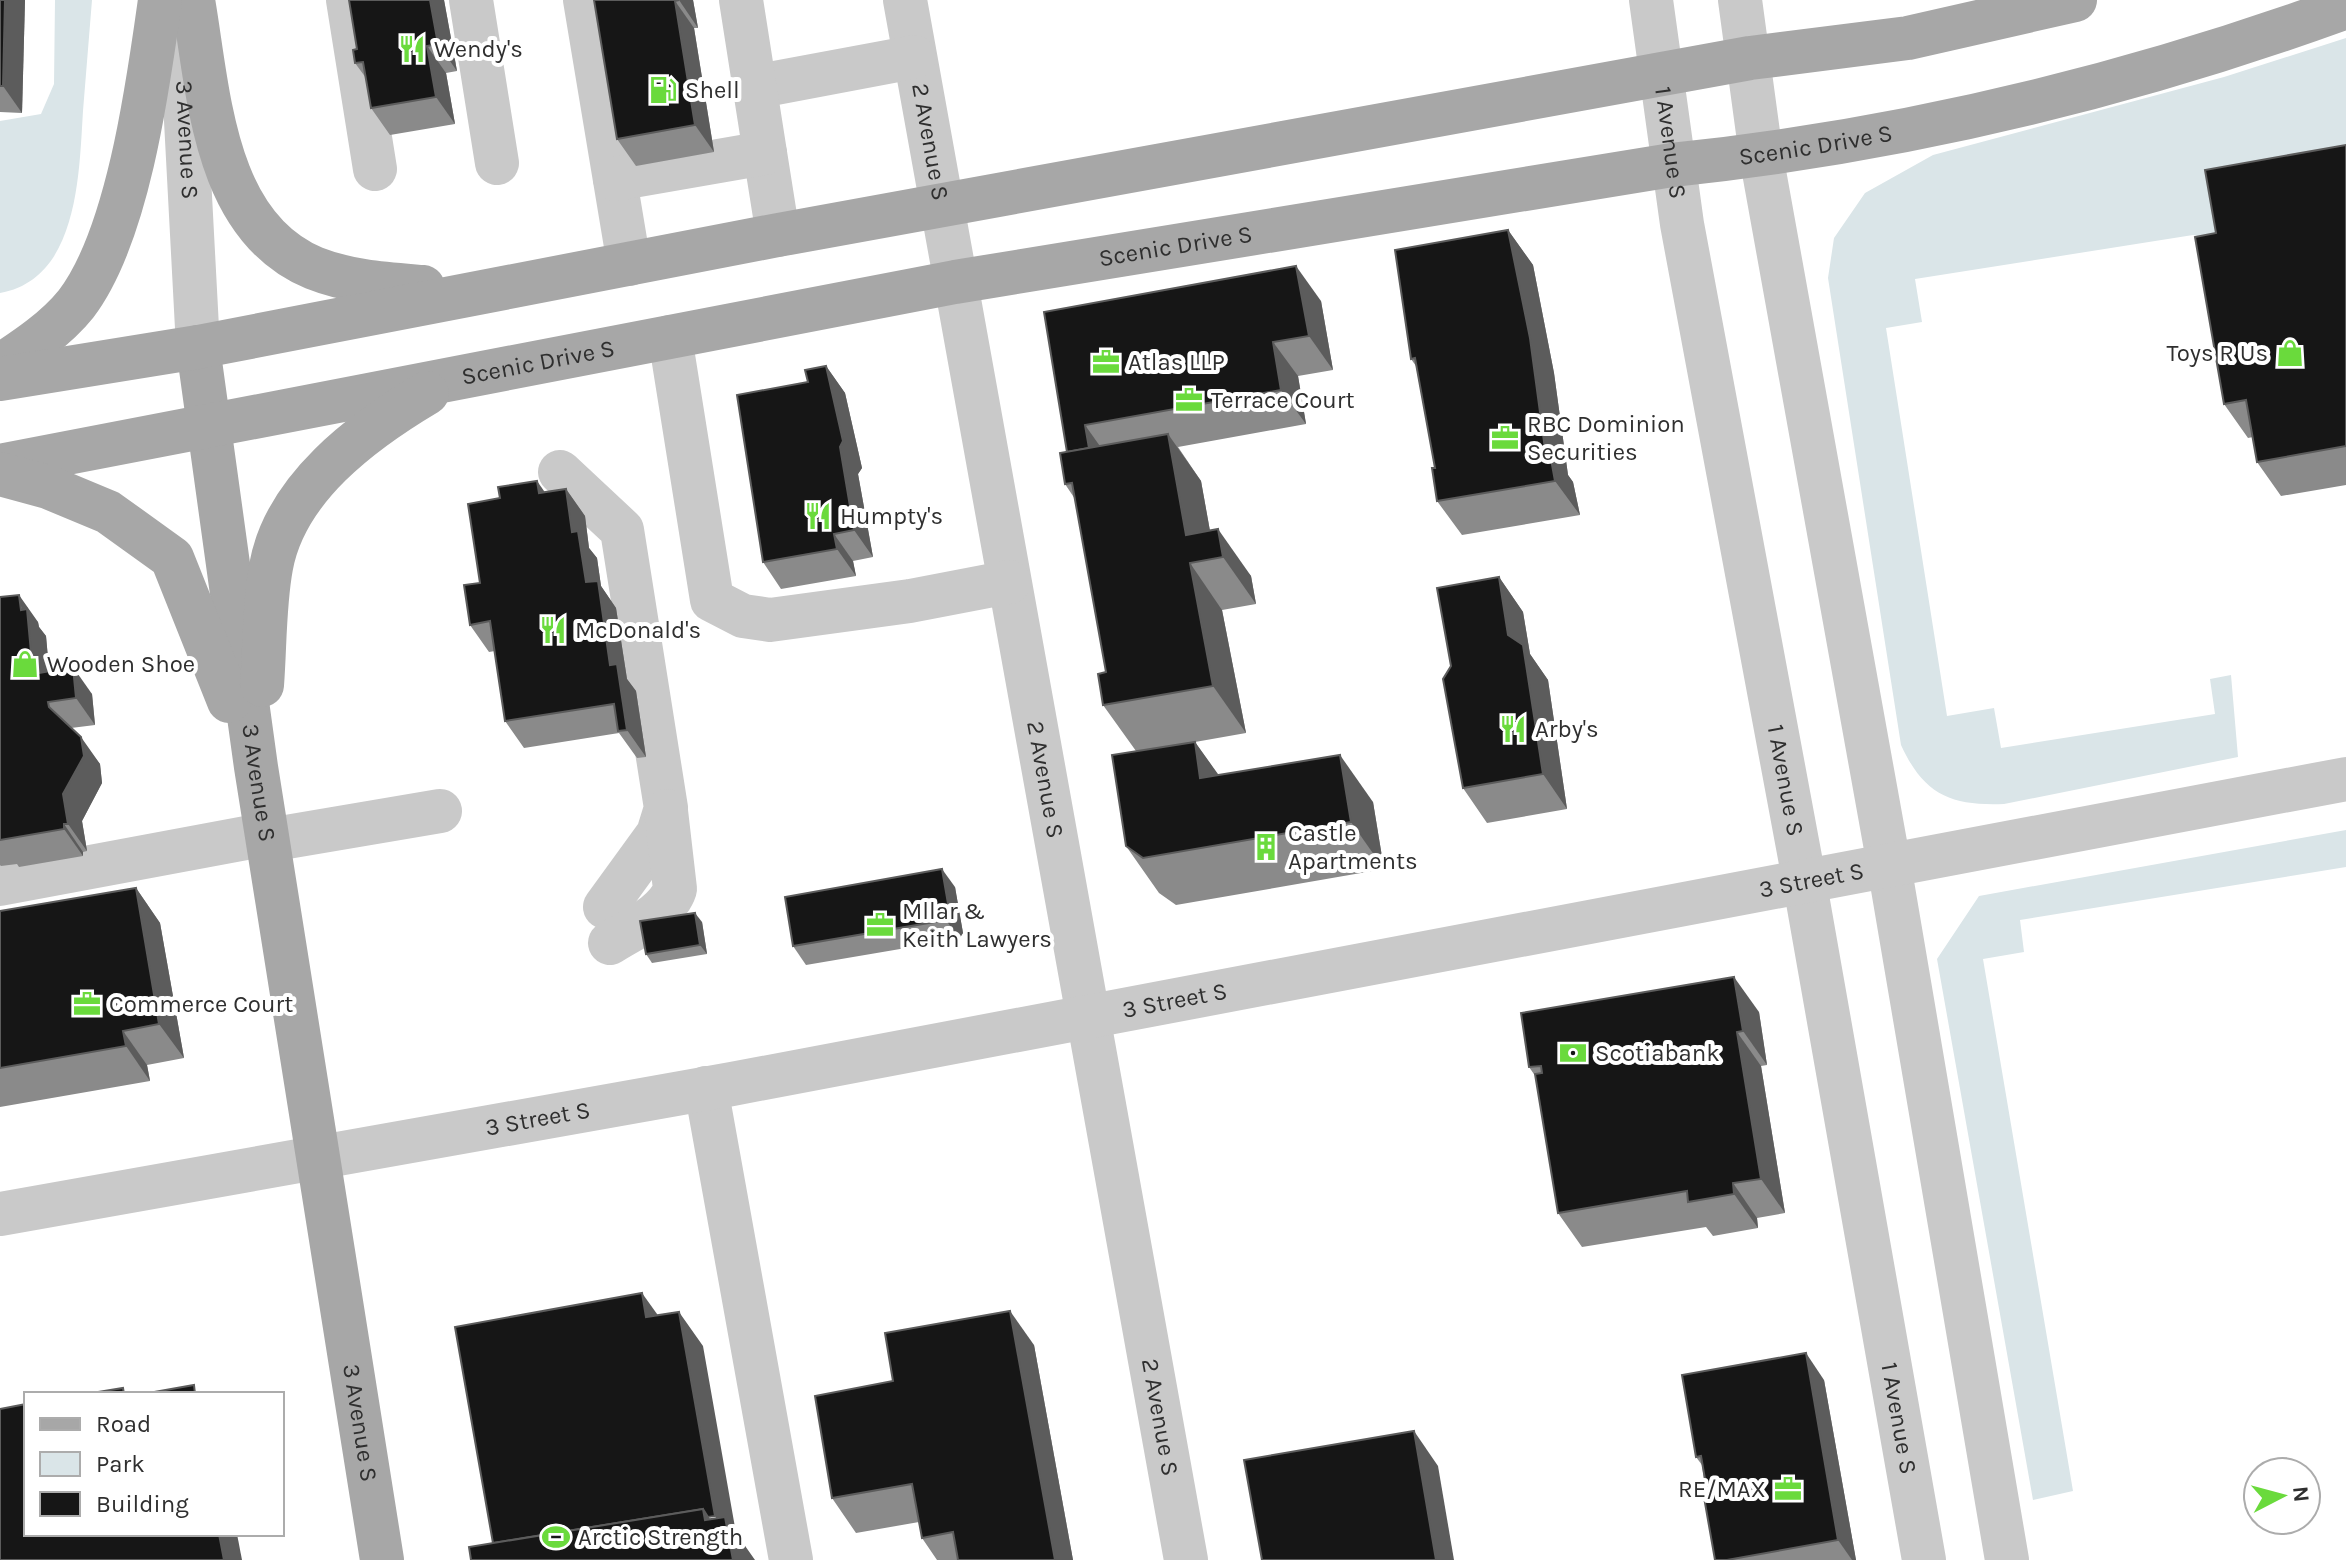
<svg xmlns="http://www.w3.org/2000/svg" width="2346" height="1560" font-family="Karla,sans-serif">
<rect width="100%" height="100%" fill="#fff"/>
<g fill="#dae5e8">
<path d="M55,0H92C89,37 86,74 83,111C79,173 79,279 0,293V121L41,114L54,84Z"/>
<path d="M2346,38V155L2222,241L2193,235L1915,279L1922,322L1886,328L1947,716L1994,708L2001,748L2215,714L2210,679L2231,675L2238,757L2004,804C1951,806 1924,795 1901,745L1828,278L1834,238L1865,193L1933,155L2224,77Z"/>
<polygon points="2346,830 2346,867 2020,920 2024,952 1983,959 2073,1491 2033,1500 1937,959 1979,896"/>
</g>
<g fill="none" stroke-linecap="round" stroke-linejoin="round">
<g stroke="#c9c9c9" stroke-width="44">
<polyline points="348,0 375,169"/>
<polyline points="471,0 497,163"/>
<polyline points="585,0 629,264"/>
<path id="s1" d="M905,0L1186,1560"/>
<path id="s2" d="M1651,0L1682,224L1804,879L1924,1560"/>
<polyline points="1740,0 1761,155 1889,865 2007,1560"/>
<path id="s3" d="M181,26L198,347"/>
<polyline points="754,87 914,57"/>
<polyline points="765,153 778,235"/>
<polyline points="615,179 765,153 741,0"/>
<polyline points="670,337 712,600 743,616 770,620 910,601 1009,582"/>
<polyline points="560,472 622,530 666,808 658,834 605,907"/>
<polyline points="269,840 440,811"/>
<polyline points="0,884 267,834"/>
<path d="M610,943C632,929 667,914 675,889L666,811"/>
<polyline points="706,1088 791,1560"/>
<path id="s4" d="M0,1214L732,1084L2346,779"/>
</g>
<g stroke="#a7a7a7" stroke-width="44">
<path d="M193,0C209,92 213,226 314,268C349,282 386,284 423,287"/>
<path id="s5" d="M198,347L256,767L382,1560"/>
<path d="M0,366C26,349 56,329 76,304C128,236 148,86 160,0"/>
<polyline points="0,379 198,347 778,235 1750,58 1908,38 2075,0"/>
<path id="s6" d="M0,466L955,282L1672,165C1902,141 2129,86 2346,7"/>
<polyline points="0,474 48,487 108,512 172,558 229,701"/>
<path d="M262,685C265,646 264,605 271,567C285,488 363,431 427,393"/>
</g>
</g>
<g fill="#8a8a8a">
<polygon points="0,0 25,0 22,113 0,112"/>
<polygon points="444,0 457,71 446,73 455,124 390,135 371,108 366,78 355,63"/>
<polygon points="594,0 693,0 698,28 694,28 714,152 636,166 617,139"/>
<polygon points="2346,145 2346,485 2281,496 2257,462 2253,437 2248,438 2224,404 2216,233"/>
<polygon points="1508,230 1533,265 1554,373 1568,475 1573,482 1580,515 1462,535 1437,501 1435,468 1416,366 1411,359"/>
<polygon points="1321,301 1333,370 1298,376 1306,424 1178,447 1201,481 1210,531 1251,576 1256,604 1222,610 1246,733 1195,742 1218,775 1373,802 1384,869 1176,905 1159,893 1126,846 1136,751 1103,705 1106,672 1075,499 1065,484 1067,452 1044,312"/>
<polygon points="826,366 845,393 862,468 858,474 873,557 853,561 856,576 781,589 763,562 808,382"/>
<polygon points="566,489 585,516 589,548 597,558 601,586 616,608 627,679 636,691 646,757 637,758 619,733 524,748 505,721 495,651 489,652 470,625 480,583 545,492"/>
<polygon points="1499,577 1523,612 1530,654 1548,680 1567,809 1487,823 1463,788 1451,666"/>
<polygon points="0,597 38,622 39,627 46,636 49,671 92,694 95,725 71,728 100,764 102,783 82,821 87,851 83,852 83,856 19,867 17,864 1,866 0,865"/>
<polygon points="955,887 963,933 959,939 806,965 793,946"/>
<polygon points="136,888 160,923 184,1058 147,1065 150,1081 0,1107 0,911"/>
<polygon points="702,922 707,954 652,963 646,954"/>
<polygon points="1759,1012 1767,1065 1761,1066 1785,1213 1757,1218 1758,1228 1713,1236 1706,1227 1582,1247 1558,1213 1536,1077 1529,1067"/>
<polygon points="1034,1345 1073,1560 937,1560 922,1538 919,1522 856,1533 832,1498 893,1381"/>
<polygon points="1824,1380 1856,1560 1715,1560 1702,1465 1696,1457"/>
</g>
<g fill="#5c5c5c">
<polygon points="5,0 25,0 22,113 3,86"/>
<polygon points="430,0 444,0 457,71 438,44"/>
<polygon points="679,0 693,0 698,28"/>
<polygon points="675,1 694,28 714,152 695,125"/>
<polygon points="427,46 446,73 455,124 436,97"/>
<polygon points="1508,230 1533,265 1554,373 1568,475 1573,482 1580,515 1555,481 1545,449"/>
<polygon points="1296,266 1321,301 1333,370 1309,336"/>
<polygon points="1273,342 1298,376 1306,424 1281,390"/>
<polygon points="826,366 845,393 862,468 858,474 873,557 854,530"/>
<polygon points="1085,425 1109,459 1091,458"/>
<polygon points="1168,434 1201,481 1215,559 1186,535"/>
<polygon points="537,481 556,508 539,493"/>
<polygon points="566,489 585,516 589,548 597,558 601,586 616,608 627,679 636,691 646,757 627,730 610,665 572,532"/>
<polygon points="1218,529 1251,576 1256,604 1223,557"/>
<polygon points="834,534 853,561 856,576 837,549"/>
<polygon points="1190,563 1222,610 1246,733 1213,686"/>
<polygon points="1499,577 1523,612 1530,654 1548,680 1567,809 1543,774 1508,635"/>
<polygon points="19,595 38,622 39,627 46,636 52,701 33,674"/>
<polygon points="73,667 92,694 95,725 76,698"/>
<polygon points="81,737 100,764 102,783 82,821 87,851 68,824 63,794"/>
<polygon points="1195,742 1228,788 1200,778"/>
<polygon points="1340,755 1373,802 1384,869 1351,822"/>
<polygon points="64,824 83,852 83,856 64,829"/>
<polygon points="942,869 955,887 963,933 959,939 946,920"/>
<polygon points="136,888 160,923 184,1058 159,1024"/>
<polygon points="695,913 702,922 707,954 700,945"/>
<polygon points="1734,977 1759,1012 1767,1065 1743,1031"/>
<polygon points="123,1031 147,1065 150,1081 126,1046"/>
<polygon points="1737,1032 1761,1066 1785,1213 1761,1179"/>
<polygon points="1733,1183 1757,1218 1758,1228 1734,1194"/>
<polygon points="642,1293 667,1328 646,1317"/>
<polygon points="1010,1311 1034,1345 1073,1560 1055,1560"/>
<polygon points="679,1312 703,1346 736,1533 755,1560 733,1560 705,1520 703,1509 731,1549 728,1535 715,1516"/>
<polygon points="1806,1353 1824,1380 1856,1560 1852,1560 1838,1540"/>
<polygon points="1414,1431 1438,1466 1454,1560 1436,1560"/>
<polygon points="219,1534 237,1534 242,1560 224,1560"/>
</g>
<g fill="#161616" stroke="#5c5c5c" stroke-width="2">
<polygon points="0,0 5,0 3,86 0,86"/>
<polygon points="349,0 430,0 438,44 427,46 436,97 371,108 363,62 355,63 353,50 357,49"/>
<polygon points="594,0 679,0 675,1 695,125 617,139"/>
<polygon points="2346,145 2346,446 2257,462 2246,400 2224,404 2195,237 2216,233 2205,170"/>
<polygon points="1508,230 1530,338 1545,449 1549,448 1555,481 1437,501 1432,468 1435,468 1415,358 1411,359 1395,250"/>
<polygon points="1296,266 1309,336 1273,342 1281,390 1085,425 1089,448 1067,452 1044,312"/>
<polygon points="826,366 843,441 840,447 854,530 834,534 837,549 763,562 737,395 808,382 805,370"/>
<polygon points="1168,434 1186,535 1218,529 1223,557 1190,563 1213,686 1103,705 1098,674 1106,672 1072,483 1065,484 1060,453"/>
<polygon points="537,481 539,493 566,489 572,532 578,531 586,582 598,581 610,665 617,664 627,730 618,731 614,704 505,721 490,621 470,625 464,585 480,583 468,504 500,498 498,487"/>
<polygon points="1499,577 1508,635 1523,645 1543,774 1463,788 1443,679 1451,666 1437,588"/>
<polygon points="19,595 21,610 27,609 33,674 73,667 76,698 48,702 49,707 81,737 84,756 63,794 68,824 64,824 64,829 0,840 0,597"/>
<polygon points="1195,742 1200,778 1340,755 1351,822 1143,858 1126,846 1112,755"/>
<polygon points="942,869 950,915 946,920 793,946 785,897"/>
<polygon points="136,888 159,1024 123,1031 126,1046 0,1068 0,911"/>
<polygon points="695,913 700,945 646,954 640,921"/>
<polygon points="1734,977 1743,1031 1737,1032 1761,1179 1733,1183 1734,1194 1688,1202 1687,1191 1558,1213 1535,1074 1542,1073 1541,1066 1529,1067 1521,1013"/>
<polygon points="642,1293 646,1317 679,1312 715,1516 708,1517 703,1509 493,1543 455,1327"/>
<polygon points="1010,1311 1055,1560 958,1560 953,1532 922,1538 912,1484 832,1498 815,1396 893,1381 885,1333"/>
<polygon points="1806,1353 1838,1540 1727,1560 1715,1560 1701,1480 1705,1479 1701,1456 1696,1457 1682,1375"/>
<polygon points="194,1385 195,1394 143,1394"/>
<polygon points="123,1388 124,1394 86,1394"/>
<polygon points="26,1404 26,1534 219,1534 224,1560 0,1560 0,1409"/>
<polygon points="1414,1431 1436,1560 1262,1560 1244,1460"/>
<polygon points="703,1509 705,1520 725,1517 733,1560 471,1560 469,1547"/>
</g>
<defs>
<g id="restaurant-bare" transform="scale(2.16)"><path d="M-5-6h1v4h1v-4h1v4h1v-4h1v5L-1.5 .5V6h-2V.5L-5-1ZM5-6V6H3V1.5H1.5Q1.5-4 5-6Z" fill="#6ada3c" stroke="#fff" stroke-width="2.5" paint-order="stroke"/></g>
<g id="fuel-bare" transform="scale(2.16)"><path d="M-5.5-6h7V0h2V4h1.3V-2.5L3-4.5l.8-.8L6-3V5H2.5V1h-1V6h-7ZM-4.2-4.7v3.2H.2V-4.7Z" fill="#6ada3c" stroke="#fff" stroke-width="2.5" paint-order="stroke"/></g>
<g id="shop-bare" transform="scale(2.16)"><path d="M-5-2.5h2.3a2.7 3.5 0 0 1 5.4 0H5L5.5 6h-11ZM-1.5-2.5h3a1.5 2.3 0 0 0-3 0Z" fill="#6ada3c" stroke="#fff" stroke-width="2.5" paint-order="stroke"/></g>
<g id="office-bare" transform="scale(2.16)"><path d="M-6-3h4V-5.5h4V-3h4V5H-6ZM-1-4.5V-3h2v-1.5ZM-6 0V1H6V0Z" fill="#6ada3c" stroke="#fff" stroke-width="2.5" paint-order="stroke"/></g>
<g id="building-bare" transform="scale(2.16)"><path d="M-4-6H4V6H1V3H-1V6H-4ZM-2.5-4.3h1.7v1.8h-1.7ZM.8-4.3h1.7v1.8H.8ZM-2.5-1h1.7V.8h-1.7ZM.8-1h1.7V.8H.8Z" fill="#6ada3c" stroke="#fff" stroke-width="2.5" paint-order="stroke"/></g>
<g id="bank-bare" transform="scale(2.16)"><path d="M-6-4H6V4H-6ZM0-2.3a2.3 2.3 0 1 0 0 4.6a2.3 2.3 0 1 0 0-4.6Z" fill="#6ada3c" stroke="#fff" stroke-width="2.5" paint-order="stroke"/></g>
<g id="stadium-bare" transform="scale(2.16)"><path d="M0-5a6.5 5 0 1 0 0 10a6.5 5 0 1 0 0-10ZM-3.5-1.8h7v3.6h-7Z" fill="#6ada3c" stroke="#fff" stroke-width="2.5" paint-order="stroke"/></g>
</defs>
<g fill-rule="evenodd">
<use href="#restaurant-bare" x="412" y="49"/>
<use href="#fuel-bare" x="663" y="90"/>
<use href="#shop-bare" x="2290" y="353"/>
<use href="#office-bare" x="1106" y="362"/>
<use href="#office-bare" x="1189" y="400"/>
<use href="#office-bare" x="1505" y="438"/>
<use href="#restaurant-bare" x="818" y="516"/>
<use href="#restaurant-bare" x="553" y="630"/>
<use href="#shop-bare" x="25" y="664"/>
<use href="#restaurant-bare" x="1513" y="729"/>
<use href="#building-bare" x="1266" y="847"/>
<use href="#office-bare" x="880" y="925"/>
<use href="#office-bare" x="87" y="1004"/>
<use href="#bank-bare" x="1573" y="1053"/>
<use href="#office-bare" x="1788" y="1489"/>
<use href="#stadium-bare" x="556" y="1537"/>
</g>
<g text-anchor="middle" stroke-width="8" stroke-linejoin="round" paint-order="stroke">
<g font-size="24" fill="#2f2f2f" stroke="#fff" text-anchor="start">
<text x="434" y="57">Wendy's</text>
<text x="685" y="98">Shell</text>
<text x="2268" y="361" text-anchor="end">Toys R Us</text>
<text x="1128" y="370">Atlas LLP</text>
<text x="1211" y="408">Terrace Court</text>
<text x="1527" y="432">RBC Dominion<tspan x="1527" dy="28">Securities</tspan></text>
<text x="840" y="524">Humpty's</text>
<text x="575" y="638">McDonald's</text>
<text x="47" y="672">Wooden Shoe</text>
<text x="1535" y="737">Arby's</text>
<text x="1288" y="841">Castle<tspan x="1288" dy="28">Apartments</tspan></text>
<text x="902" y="919">Mllar &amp;<tspan x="902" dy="28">Keith Lawyers</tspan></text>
<text x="109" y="1012">Commerce Court</text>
<text x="1595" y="1061">Scotiabank</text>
<text x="1766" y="1497" text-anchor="end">RE/MAX</text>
<text x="578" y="1545">Arctic Strength</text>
</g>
<g font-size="24" fill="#2f2f2f" stroke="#fff">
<text dy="8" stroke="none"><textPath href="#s3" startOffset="114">3 Avenue S</textPath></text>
<text dy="8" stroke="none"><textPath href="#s1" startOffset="144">2 Avenue S</textPath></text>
<text dy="8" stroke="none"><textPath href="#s2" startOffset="144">1 Avenue S</textPath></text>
<text dy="8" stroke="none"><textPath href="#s6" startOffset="1844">Scenic Drive S</textPath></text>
<text dy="8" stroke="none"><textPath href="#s6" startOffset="1196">Scenic Drive S</textPath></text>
<text dy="8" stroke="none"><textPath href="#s6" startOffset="548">Scenic Drive S</textPath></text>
<text dy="8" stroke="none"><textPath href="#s1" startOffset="792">2 Avenue S</textPath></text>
<text dy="8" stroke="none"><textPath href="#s2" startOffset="792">1 Avenue S</textPath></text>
<text dy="8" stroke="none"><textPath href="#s5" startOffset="440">3 Avenue S</textPath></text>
<text dy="8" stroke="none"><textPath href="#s4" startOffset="1842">3 Street S</textPath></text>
<text dy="8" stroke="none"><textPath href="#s4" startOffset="1194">3 Street S</textPath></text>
<text dy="8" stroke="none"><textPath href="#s4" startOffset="546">3 Street S</textPath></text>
<text dy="8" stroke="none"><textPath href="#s1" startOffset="1440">2 Avenue S</textPath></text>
<text dy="8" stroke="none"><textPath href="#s2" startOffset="1440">1 Avenue S</textPath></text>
<text dy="8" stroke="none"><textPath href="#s5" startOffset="1088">3 Avenue S</textPath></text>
</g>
</g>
<rect x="24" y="1392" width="260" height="144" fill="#ffffff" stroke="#acacac" stroke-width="2"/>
<rect x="40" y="1418" width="40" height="12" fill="#a7a7a7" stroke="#acacac" stroke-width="2"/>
<text x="96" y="1432" font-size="24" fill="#2f2f2f">Road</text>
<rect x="40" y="1452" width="40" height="24" fill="#dae5e8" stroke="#acacac" stroke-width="2"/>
<text x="96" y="1472" font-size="24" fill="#2f2f2f">Park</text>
<rect x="40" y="1492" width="40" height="24" fill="#161616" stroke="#acacac" stroke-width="2"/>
<text x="96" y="1512" font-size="24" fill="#2f2f2f">Building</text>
<g transform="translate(2282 1496) rotate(84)"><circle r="38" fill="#ffffff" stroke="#acacac" stroke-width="2"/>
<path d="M0-6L14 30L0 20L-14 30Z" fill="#6ada3c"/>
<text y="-12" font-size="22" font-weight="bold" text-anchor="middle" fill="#2f2f2f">N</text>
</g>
</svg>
